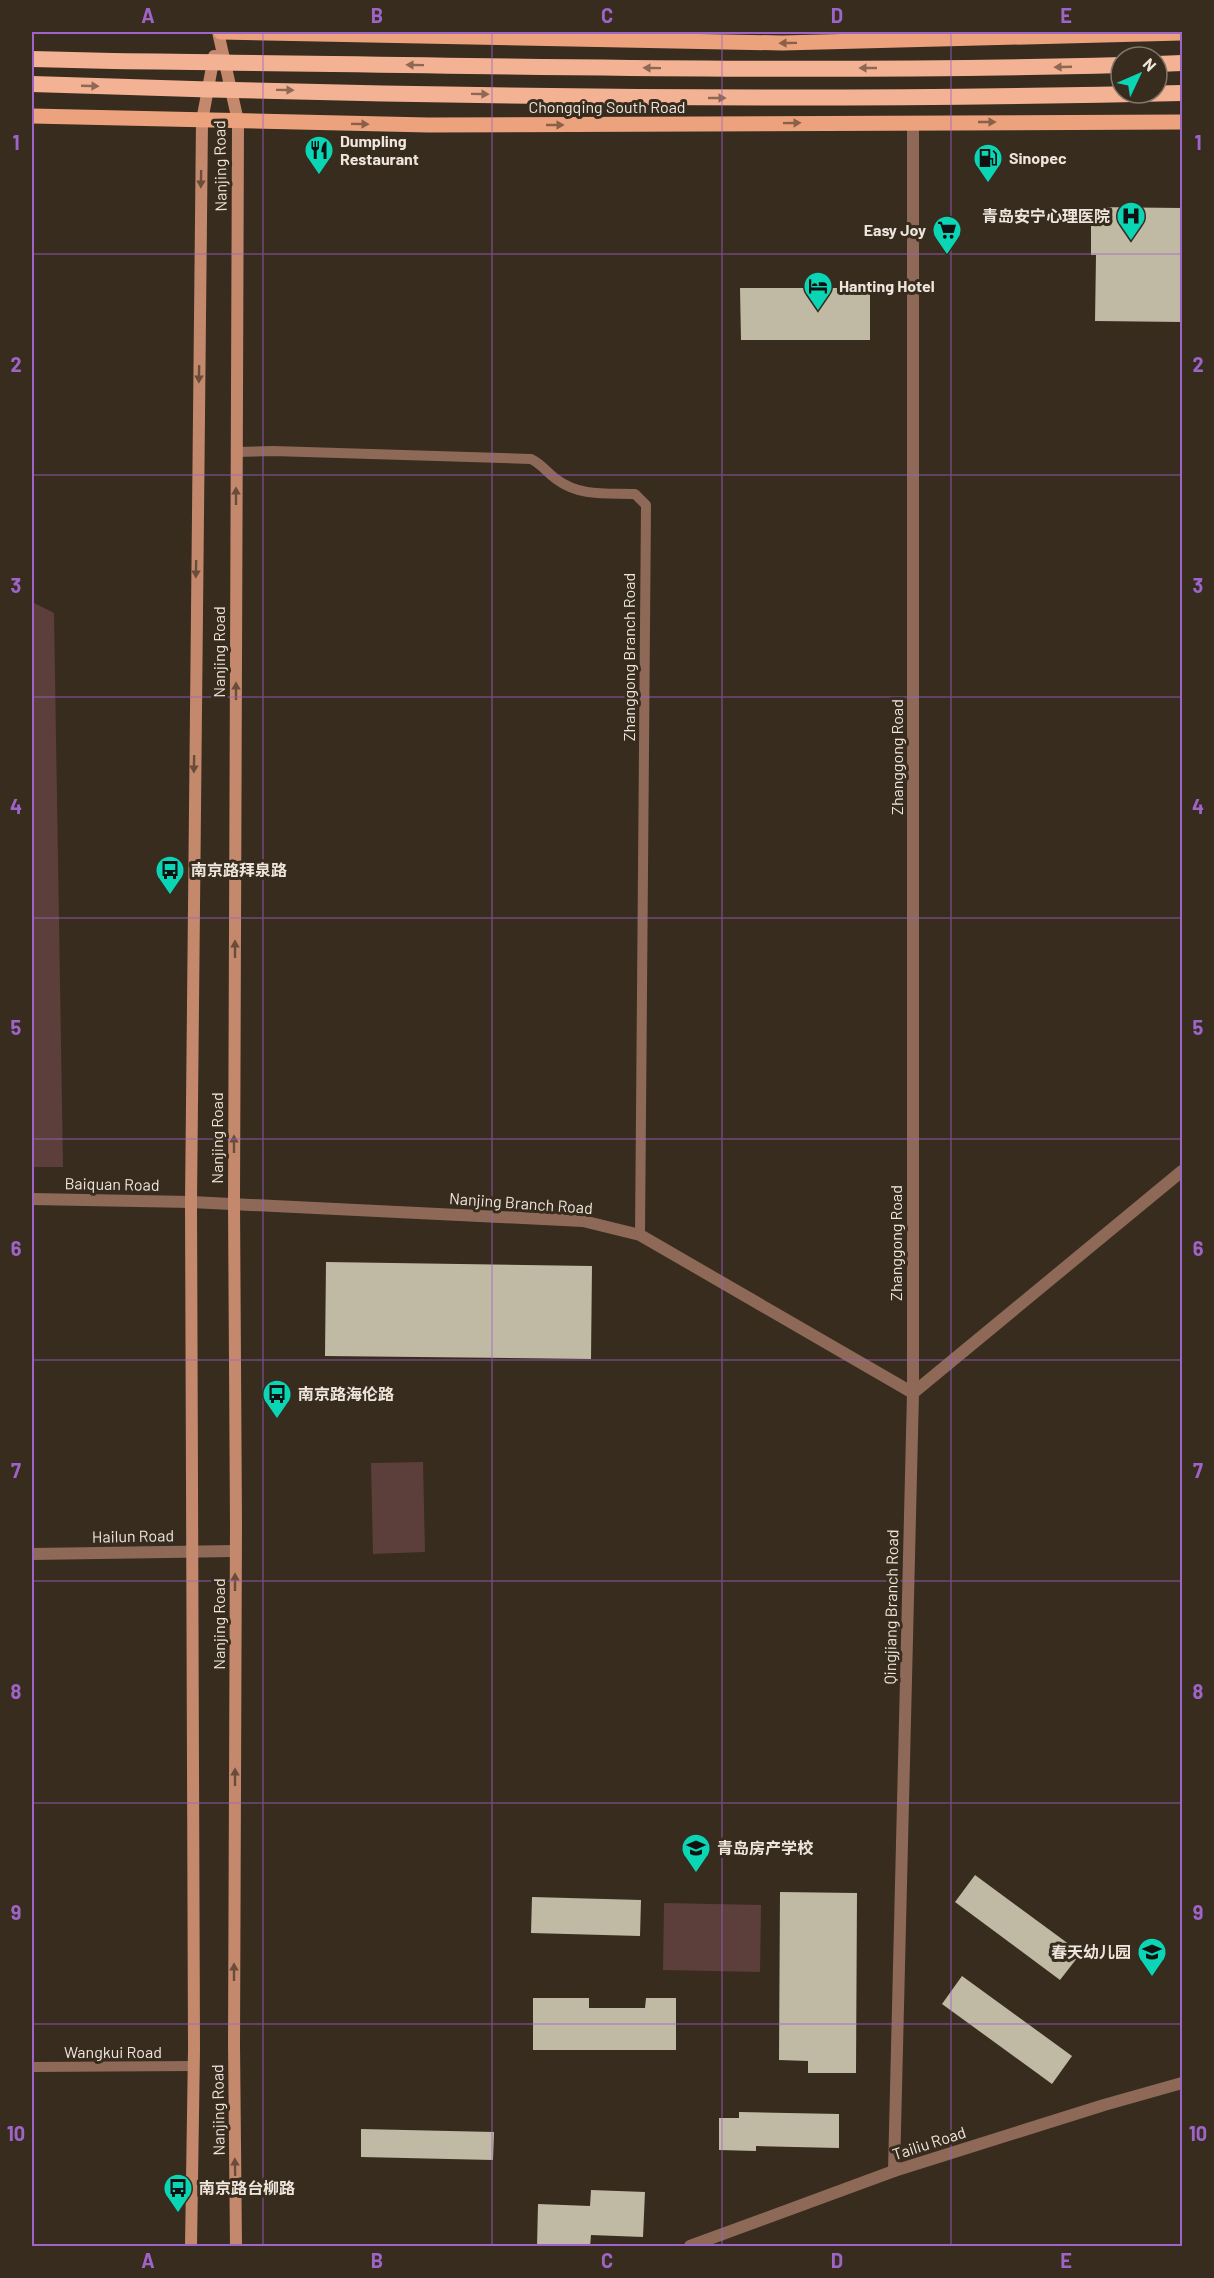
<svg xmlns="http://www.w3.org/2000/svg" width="1214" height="2278" font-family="Barlow,'Noto Sans SC',sans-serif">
<rect width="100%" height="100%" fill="#382c1e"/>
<g fill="#5c3e3b">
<polygon points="32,602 54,613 63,1167 32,1167"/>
<polygon points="423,1462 425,1552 373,1554 371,1463"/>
<polygon points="664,1903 761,1905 760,1972 663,1970"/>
</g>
<g fill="#c0b9a4">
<polygon points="1091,207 1182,208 1182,322 1095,321 1096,255 1091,255"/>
<polygon points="740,288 870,288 870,340 741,340"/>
<polygon points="326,1262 592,1266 591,1359 325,1356"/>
<polygon points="975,1875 1081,1953 1060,1980 955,1902"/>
<polygon points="780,1892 857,1893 856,2073 808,2073 808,2061 779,2060"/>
<polygon points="532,1897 641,1900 640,1936 531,1933"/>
<polygon points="962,1976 1072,2056 1052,2084 942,2004"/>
<polygon points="533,1998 589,1998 589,2008 645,2008 646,1998 676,1998 676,2050 533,2050"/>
<polygon points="739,2112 839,2114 839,2148 756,2146 756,2151 719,2150 719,2118 739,2118"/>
<polygon points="361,2129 494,2132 493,2160 361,2157"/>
<polygon points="591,2190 645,2192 643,2237 591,2235 590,2247 537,2247 538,2204 590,2206"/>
</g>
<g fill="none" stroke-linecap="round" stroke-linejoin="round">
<g stroke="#8e6958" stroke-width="10">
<path d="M236,452L273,451L531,459C543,465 546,472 556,479C580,497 607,493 635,494L646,505L640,1235"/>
<polyline points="32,2067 194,2066"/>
</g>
<g stroke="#8e6958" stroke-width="12">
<polyline points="191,1202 583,1221 640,1235 913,1393 913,122"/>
<polyline points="32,1554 235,1551"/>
<polyline points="894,2171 913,1393 1182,1171"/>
</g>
<g stroke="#8e6958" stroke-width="12">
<polyline points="32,1199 191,1202"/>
<polyline points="690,2246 894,2171 1104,2105 1182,2083"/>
</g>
<g stroke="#c4896d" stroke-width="12">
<polyline points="218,32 238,121 234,1203 236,1524 234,2044 236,2246"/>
<polyline points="191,2246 194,2049 191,1202 202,121 214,56"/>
</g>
<g stroke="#eda27e" stroke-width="15">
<polyline points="221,32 782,43 1182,33"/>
<polyline points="32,116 428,125 1182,122"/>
</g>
<polyline stroke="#f4b294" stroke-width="16" points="1157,64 1182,63"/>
<g stroke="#f4b294" stroke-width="16">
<path d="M32,59L113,61C449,65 785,74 1121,65"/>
<path d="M32,84C415,97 799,102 1182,93"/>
</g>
</g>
<defs><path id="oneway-solid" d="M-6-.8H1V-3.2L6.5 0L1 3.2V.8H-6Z" transform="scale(1.5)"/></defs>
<g fill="#896149">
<use href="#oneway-solid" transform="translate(788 43) rotate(179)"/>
<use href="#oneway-solid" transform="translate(987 122)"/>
<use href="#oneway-solid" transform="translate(792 123) rotate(-1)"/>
<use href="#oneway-solid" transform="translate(360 124) rotate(1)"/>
<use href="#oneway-solid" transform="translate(555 125)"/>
</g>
<g fill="#8d6853">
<use href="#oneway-solid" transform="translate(415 65) rotate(-179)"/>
<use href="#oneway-solid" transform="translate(1063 67) rotate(178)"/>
<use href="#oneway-solid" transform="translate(652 68) rotate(-179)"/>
<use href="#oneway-solid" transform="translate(868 68) rotate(-180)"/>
<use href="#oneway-solid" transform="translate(90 86) rotate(2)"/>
<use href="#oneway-solid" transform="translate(285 90) rotate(1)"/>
<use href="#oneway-solid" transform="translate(480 94) rotate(1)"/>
<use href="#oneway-solid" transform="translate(717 98)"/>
</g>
<g fill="#694d3a">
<use href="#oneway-solid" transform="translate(201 179) rotate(91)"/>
<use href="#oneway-solid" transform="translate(199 374) rotate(91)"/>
<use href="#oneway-solid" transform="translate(236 496) rotate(-90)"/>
<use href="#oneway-solid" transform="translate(196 569) rotate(91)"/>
<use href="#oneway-solid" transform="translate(236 691) rotate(-90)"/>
<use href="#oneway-solid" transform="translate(194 764) rotate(91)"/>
<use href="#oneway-solid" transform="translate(235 949) rotate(-90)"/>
<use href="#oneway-solid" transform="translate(234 1144) rotate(-90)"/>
<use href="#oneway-solid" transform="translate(235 1582) rotate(-90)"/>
<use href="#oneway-solid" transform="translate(235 1777) rotate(-90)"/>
<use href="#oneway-solid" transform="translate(234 1972) rotate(-90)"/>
<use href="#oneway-solid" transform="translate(235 2167) rotate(-91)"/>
</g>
<path fill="none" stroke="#9e64c8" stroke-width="1.5" stroke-opacity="0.55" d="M263,32V2246M492,32V2246M722,32V2246M951,32V2246M32,254H1182M32,475H1182M32,697H1182M32,918H1182M32,1139H1182M32,1360H1182M32,1581H1182M32,1803H1182M32,2024H1182"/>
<defs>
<g id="restaurant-pin" transform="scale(1.5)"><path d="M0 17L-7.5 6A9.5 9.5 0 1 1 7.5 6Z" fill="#0ad5b5" stroke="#382c1e"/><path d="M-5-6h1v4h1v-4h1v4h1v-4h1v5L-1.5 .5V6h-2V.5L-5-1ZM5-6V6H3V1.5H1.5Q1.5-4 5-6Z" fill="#111"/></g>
<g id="fuel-pin" transform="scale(1.5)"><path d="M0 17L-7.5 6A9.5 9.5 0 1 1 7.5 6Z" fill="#0ad5b5" stroke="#382c1e"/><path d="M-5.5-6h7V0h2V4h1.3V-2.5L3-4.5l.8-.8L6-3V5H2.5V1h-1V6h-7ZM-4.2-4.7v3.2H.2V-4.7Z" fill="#111"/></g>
<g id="hospital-pin" transform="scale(1.5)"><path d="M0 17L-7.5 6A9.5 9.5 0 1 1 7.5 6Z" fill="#0ad5b5" stroke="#382c1e"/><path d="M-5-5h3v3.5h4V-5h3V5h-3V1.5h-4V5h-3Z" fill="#111"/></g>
<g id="supermarket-pin" transform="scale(1.5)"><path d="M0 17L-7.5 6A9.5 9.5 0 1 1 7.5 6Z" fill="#0ad5b5" stroke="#382c1e"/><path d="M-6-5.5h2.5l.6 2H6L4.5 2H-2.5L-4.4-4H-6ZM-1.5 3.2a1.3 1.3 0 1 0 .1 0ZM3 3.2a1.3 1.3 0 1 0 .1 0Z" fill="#111"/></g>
<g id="hotel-pin" transform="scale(1.5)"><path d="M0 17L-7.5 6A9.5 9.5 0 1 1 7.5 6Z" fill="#0ad5b5" stroke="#382c1e"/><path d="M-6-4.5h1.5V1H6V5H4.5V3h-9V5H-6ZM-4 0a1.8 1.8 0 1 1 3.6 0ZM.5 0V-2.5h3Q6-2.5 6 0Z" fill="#111"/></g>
<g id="bus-pin" transform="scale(1.5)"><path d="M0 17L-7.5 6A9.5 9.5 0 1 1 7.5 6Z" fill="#0ad5b5" stroke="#382c1e"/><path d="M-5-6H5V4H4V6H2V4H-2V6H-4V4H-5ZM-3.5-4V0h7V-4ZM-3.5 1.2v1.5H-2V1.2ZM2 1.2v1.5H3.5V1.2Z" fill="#111"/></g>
<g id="school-pin" transform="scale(1.5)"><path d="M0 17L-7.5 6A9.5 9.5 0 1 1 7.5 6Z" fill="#0ad5b5" stroke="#382c1e"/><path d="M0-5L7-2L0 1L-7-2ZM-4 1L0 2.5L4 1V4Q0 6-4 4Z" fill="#111"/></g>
</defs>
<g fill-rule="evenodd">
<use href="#restaurant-pin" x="319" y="150"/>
<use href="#fuel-pin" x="988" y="158"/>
<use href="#hospital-pin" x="1131" y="216"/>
<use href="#supermarket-pin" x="947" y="230"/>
<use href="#hotel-pin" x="818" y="286"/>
<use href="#bus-pin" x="170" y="870"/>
<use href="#bus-pin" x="277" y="1394"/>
<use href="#school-pin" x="696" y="1848"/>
<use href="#school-pin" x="1152" y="1952"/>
<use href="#bus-pin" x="178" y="2188"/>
</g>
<g text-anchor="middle" stroke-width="6" stroke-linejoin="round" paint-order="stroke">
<g font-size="16" fill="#eee6dd" stroke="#382c1e">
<text x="607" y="113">Chongqing South Road</text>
<text transform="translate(220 166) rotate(-91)" y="6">Nanjing Road</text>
<text transform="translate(219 652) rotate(-90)" y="6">Nanjing Road</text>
<text transform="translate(629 657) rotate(-90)" y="6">Zhanggong Branch Road</text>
<text transform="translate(897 757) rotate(-90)" y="6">Zhanggong Road</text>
<text transform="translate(217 1138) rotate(-90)" y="6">Nanjing Road</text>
<text transform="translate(112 1184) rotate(1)" y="6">Baiquan Road</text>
<text transform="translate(521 1203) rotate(4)" y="6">Nanjing Branch Road</text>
<text transform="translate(896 1243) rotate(-90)" y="6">Zhanggong Road</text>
<text transform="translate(133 1536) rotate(-1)" y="6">Hailun Road</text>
<text transform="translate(891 1607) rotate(-89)" y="6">Qingjiang Branch Road</text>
<text transform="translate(219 1624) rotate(-90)" y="6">Nanjing Road</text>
<text x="113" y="2058">Wangkui Road</text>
<text transform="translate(218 2110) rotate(-91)" y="6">Nanjing Road</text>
<text transform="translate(929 2143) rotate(-18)" y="6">Tailiu Road</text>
</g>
<g font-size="16" font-weight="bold" fill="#eee6dd" stroke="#382c1e" text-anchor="start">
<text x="340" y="147">Dumpling<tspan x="340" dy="18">Restaurant</tspan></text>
<text x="1009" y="164">Sinopec</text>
<text x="1110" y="222" text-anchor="end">青岛安宁心理医院</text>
<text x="926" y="236" text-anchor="end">Easy Joy</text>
<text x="839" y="292">Hanting Hotel</text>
<text x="191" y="876">南京路拜泉路</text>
<text x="298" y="1400">南京路海伦路</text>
<text x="717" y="1854">青岛房产学校</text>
<text x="1131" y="1958" text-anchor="end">春天幼儿园</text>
<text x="199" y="2194">南京路台柳路</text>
</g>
</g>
<rect width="1214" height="2278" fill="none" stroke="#382c1e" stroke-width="66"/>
<g transform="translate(1139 75) rotate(46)"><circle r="28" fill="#382c1e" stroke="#81766a" stroke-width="1.5"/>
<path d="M0-4.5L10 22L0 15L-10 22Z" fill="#0ad5b5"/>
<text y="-9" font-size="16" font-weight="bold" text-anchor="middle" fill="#eee6dd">N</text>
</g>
<rect x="33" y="33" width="1148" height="2212" fill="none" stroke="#9e64c8" stroke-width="2"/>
<g font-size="20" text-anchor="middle" font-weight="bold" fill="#9e64c8">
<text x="148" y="23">A</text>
<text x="377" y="23">B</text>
<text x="607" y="23">C</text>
<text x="837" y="23">D</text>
<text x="1066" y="23">E</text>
<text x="16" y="150">1</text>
<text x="1198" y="150">1</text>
<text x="16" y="372">2</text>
<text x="1198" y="372">2</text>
<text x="16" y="593">3</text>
<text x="1198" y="593">3</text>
<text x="16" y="814">4</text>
<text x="1198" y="814">4</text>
<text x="16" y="1035">5</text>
<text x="1198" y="1035">5</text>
<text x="16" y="1256">6</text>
<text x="1198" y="1256">6</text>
<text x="16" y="1478">7</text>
<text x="1198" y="1478">7</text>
<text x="16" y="1699">8</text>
<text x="1198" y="1699">8</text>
<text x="16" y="1920">9</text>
<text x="1198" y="1920">9</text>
<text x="16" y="2141">10</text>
<text x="1198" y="2141">10</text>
<text x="148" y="2268">A</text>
<text x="377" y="2268">B</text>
<text x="607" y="2268">C</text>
<text x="837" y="2268">D</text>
<text x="1066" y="2268">E</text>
</g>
</svg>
